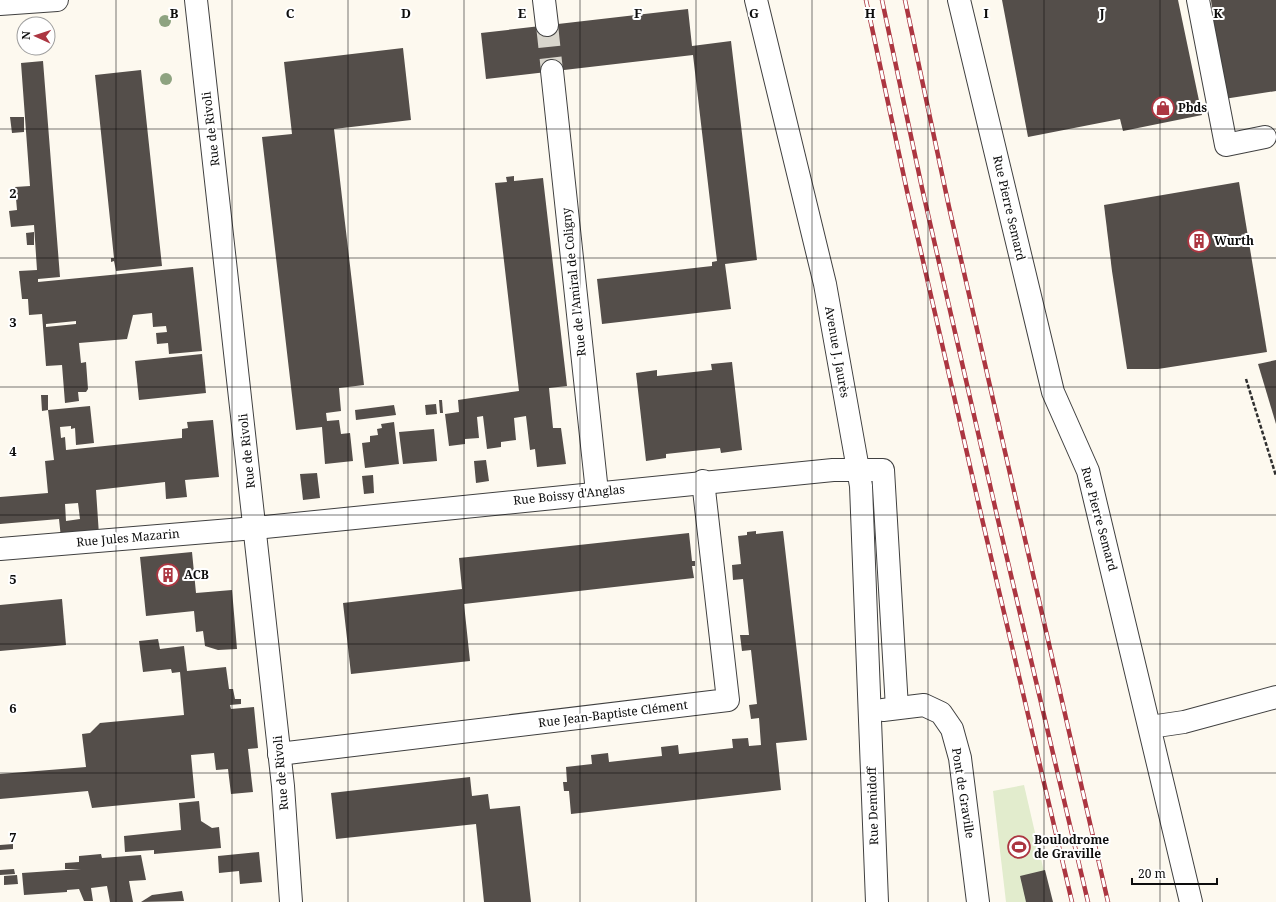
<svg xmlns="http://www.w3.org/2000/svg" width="1276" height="902" font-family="'Noto Serif',serif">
<rect width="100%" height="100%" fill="#fdf9ef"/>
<polygon fill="#e2eccd" points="1024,785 1051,902 1006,902 993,791"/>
<g fill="#544e4a" fill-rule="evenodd">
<polygon points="1002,0 1178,0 1202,115 1123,131 1120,119 1028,137"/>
<polygon points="1211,0 1276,0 1276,91 1224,99"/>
<polygon points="688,9 692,46 731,41 757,260 725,264 731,309 602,324 597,279 712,266 712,262 717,261 693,55 486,79 481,33"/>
<polygon points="403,48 411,120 334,129 364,385 339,388 341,411 326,413 327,421 339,420 341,434 350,433 353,461 325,464 322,427 296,430 262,137 292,134 284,62"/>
<path d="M43,61L60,277L38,279V282L193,267L202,351L169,354L168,343L157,344L156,333L167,332L166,326L153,327L152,313L133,315L127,339L79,343L81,363L86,362L88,389L86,392H78L79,401L65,403L62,365L46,366L42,314L29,315L28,299H22L19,271L37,270L34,225L11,227L9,211L17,210L15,187L30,186L21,63ZM76,321V324L46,327V324Z"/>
<polygon points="141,70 162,266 116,271 114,261 111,262 111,258 114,258 95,75"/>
<polygon points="10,117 24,117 24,132 12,133"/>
<polygon points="514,176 514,181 543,178 567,386 549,388 553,428 561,428 566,464 537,467 535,449 530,450 526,416 514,418 516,440 501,442 501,447 487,449 483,416 477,417 479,438 465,439 465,444 449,446 445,414 459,412 458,400 519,391 495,183 507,182 506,177"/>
<polygon points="1239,182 1267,352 1158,369 1127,369 1112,271 1104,205"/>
<polygon points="34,232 34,245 27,245 26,233"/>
<polygon points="202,354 206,393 139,400 135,361"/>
<polygon points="1276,360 1276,424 1258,364"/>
<polygon points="732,362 742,450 721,453 720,448 666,454 666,458 646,461 636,373 657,370 657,376 712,370 711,364"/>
<polygon points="41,395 48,395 48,410 42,411"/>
<polygon points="439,400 442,400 443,413 440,413"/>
<polygon points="436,404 437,414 426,415 425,405"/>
<polygon points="394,405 396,415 356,420 355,410"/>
<path d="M90,406L94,443L76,445L75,428L71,429V426L60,427L61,438L65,437L66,450L182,438V429L188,428L187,422L213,420L219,477L185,480L187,497L166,499L165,482L96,490L99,535L61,538L59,519L0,524V497L48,493L45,461L54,460L48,410ZM78,503L80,519L66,521L65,504Z"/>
<polygon points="394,422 399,464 365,468 362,443 370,442 370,436 378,435 377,429 382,428 381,424"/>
<polygon points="434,429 437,461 403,464 399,432"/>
<polygon points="486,460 489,481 476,483 474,461"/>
<polygon points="317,473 320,498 303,500 300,474"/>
<polygon points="373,475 374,493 364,494 362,476"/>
<polygon points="756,531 756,534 783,531 807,740 776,743 781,790 571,814 569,791 564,791 563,782 567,782 566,767 592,764 591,755 608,753 609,762 662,756 661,747 678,745 679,754 733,748 732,739 748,738 749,746 761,745 759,718 751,719 749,705 757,704 751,650 742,651 740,635 749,635 743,579 733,580 732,565 741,564 738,536 747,535 747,532"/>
<polygon points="689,533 692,561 695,561 695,566 692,566 694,578 464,604 470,661 351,674 343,603 462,589 459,558"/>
<polygon points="192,552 196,593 232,590 237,649 218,650 205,646 203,631 196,632 194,611 146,616 140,557"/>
<polygon points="62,599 66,645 0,651 0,605"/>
<polygon points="158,639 160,649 184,646 187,671 226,667 229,689 233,689 235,699 241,699 241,704 230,705 231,709 254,707 258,748 248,749 253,792 231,794 228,769 216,770 214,753 191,755 195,798 92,808 88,791 0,799 0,774 86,767 82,734 90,733 100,723 184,715 180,672 172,673 171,669 143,672 139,641"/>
<polygon points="470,777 472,796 488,794 490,809 520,806 531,902 484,902 476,824 336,839 331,793"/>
<polygon points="199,801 201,821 212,828 219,827 221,848 154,854 154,850 125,852 124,836 181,830 179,803"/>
<polygon points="13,844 13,849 0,850 0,845"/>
<polygon points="259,852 262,882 240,884 239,871 219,873 218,856"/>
<polygon points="101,854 102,858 141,855 146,880 129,881 133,902 110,902 107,886 91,888 93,901 84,901 79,889 67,890 67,892 24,895 22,873 81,869 65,869 65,863 79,862 79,856"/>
<polygon points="14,869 15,874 0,875 0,870"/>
<polygon points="1045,870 1053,902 1026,902 1020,876"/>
<polygon points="17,875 18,884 4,885 4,876"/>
<polygon points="182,891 184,901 141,902 152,895"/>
</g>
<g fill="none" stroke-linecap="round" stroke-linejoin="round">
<polyline stroke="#d9d6cd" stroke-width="22" stroke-dasharray="22 11" stroke-linecap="butt" points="547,25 552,71"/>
<g stroke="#404040" stroke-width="24">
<g id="minor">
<polyline points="196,0 274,705 283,786 291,902"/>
<polyline points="544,0 547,25"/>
<polyline points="756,0 825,284 861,486 877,902"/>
<polyline points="959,0 1053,392 1088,471 1191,902"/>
<polyline points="1198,0 1226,145 1265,137"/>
<polyline points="0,4 57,0"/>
<polyline points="552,71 597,492"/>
<polyline points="0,549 255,528 833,470 883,470 897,708"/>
<polyline points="883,710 924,705 941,713 952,729 960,758 978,902"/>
<polyline points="1150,727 1184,722 1276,697"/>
<polyline points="279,754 728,700 703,481"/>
</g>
</g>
<polyline stroke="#2f2f2f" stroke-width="2.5" stroke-dasharray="4 2" stroke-linecap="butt" points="1246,379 1276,476"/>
<use href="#minor" stroke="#fff" stroke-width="22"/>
<g stroke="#ac3641" stroke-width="4.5">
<g id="rail">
<polyline points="866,0 907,191 983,523 1072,902"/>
<polyline points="882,0 922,188 998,520 1088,902"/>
<polyline points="905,0 949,207 1108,902"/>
</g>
</g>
<use href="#rail" stroke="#fff" stroke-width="3" stroke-dasharray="9" stroke-linecap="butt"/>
</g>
<g fill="#8ea380">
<circle cx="165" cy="21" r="6"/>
<circle cx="166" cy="79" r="6"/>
</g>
<path fill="none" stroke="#0d0d0d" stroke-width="1" stroke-opacity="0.55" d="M116,0V902M232,0V902M348,0V902M464,0V902M580,0V902M696,0V902M812,0V902M928,0V902M1044,0V902M1160,0V902M0,129H1276M0,258H1276M0,387H1276M0,515H1276M0,644H1276M0,773H1276"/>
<defs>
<g id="shop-ring" transform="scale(1.15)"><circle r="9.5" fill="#fff" stroke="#ac3641" stroke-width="1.5"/><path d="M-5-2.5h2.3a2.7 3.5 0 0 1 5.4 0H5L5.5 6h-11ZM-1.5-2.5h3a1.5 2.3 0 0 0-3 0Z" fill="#ac3641"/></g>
<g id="building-ring" transform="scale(1.15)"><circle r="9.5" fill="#fff" stroke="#ac3641" stroke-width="1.5"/><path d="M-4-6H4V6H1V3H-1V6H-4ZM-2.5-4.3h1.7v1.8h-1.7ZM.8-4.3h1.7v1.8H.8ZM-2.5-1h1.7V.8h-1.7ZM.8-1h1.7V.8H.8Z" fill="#ac3641"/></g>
<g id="stadium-ring" transform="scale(1.15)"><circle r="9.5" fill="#fff" stroke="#ac3641" stroke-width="1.5"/><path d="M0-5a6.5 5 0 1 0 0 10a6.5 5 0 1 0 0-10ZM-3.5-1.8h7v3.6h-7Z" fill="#ac3641"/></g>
</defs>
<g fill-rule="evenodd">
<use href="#shop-ring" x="1163" y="108"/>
<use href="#building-ring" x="1199" y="241"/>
<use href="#building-ring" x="168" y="575"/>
<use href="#stadium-ring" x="1019" y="847"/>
</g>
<g text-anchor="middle" stroke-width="4" stroke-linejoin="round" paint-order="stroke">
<g font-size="12" font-weight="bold" fill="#0d0d0d" stroke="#fff" text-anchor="start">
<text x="1178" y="112">Pbds</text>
<text x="1214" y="245">Wurth</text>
<text x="184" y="579">ACB</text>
<text x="1034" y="844">Boulodrome<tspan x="1034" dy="14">de Graville</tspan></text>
</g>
<g font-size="12" fill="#0d0d0d" stroke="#fff">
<text transform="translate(211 129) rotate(-97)" y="4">Rue de Rivoli</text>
<text transform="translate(1009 208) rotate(77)" y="4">Rue Pierre Semard</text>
<text transform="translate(574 282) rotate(-96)" y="4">Rue de l'Amiral de Coligny</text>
<text transform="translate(837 352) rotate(80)" y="4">Avenue J. Jaurès</text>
<text transform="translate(247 451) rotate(-96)" y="4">Rue de Rivoli</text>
<text transform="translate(569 495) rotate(-6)" y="4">Rue Boissy d'Anglas</text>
<text transform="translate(1099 519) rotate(75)" y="4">Rue Pierre Semard</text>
<text transform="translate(128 538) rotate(-5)" y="4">Rue Jules Mazarin</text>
<text transform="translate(613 714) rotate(-7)" y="4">Rue Jean-Baptiste Clément</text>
<text transform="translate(281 773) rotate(-95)" y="4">Rue de Rivoli</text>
<text transform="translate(963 793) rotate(81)" y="4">Pont de Graville</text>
<text transform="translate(873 806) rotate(-92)" y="4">Rue Demidoff</text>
</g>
</g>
<g font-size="13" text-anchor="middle" font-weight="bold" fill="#0d0d0d" stroke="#fff" stroke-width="4" stroke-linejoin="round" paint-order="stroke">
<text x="174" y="18">B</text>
<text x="290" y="18">C</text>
<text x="406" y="18">D</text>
<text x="522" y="18">E</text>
<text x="638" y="18">F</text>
<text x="754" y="18">G</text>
<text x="870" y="18">H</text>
<text x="986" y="18">I</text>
<text x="1102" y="18">J</text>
<text x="1218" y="18">K</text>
<text x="13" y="198">2</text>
<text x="13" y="327">3</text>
<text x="13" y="456">4</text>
<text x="13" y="584">5</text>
<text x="13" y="713">6</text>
<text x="13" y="842">7</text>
</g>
<g transform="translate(36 36) rotate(273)"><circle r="19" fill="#ffffff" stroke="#9e9e9e"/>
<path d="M0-3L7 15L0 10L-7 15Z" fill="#ac3641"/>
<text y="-6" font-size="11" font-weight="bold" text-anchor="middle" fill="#0d0d0d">N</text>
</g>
<path d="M1132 878v6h85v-6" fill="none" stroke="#0d0d0d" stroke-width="2"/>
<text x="1138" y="878" font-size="12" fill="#0d0d0d" stroke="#ffffff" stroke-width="3" paint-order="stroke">20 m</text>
</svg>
